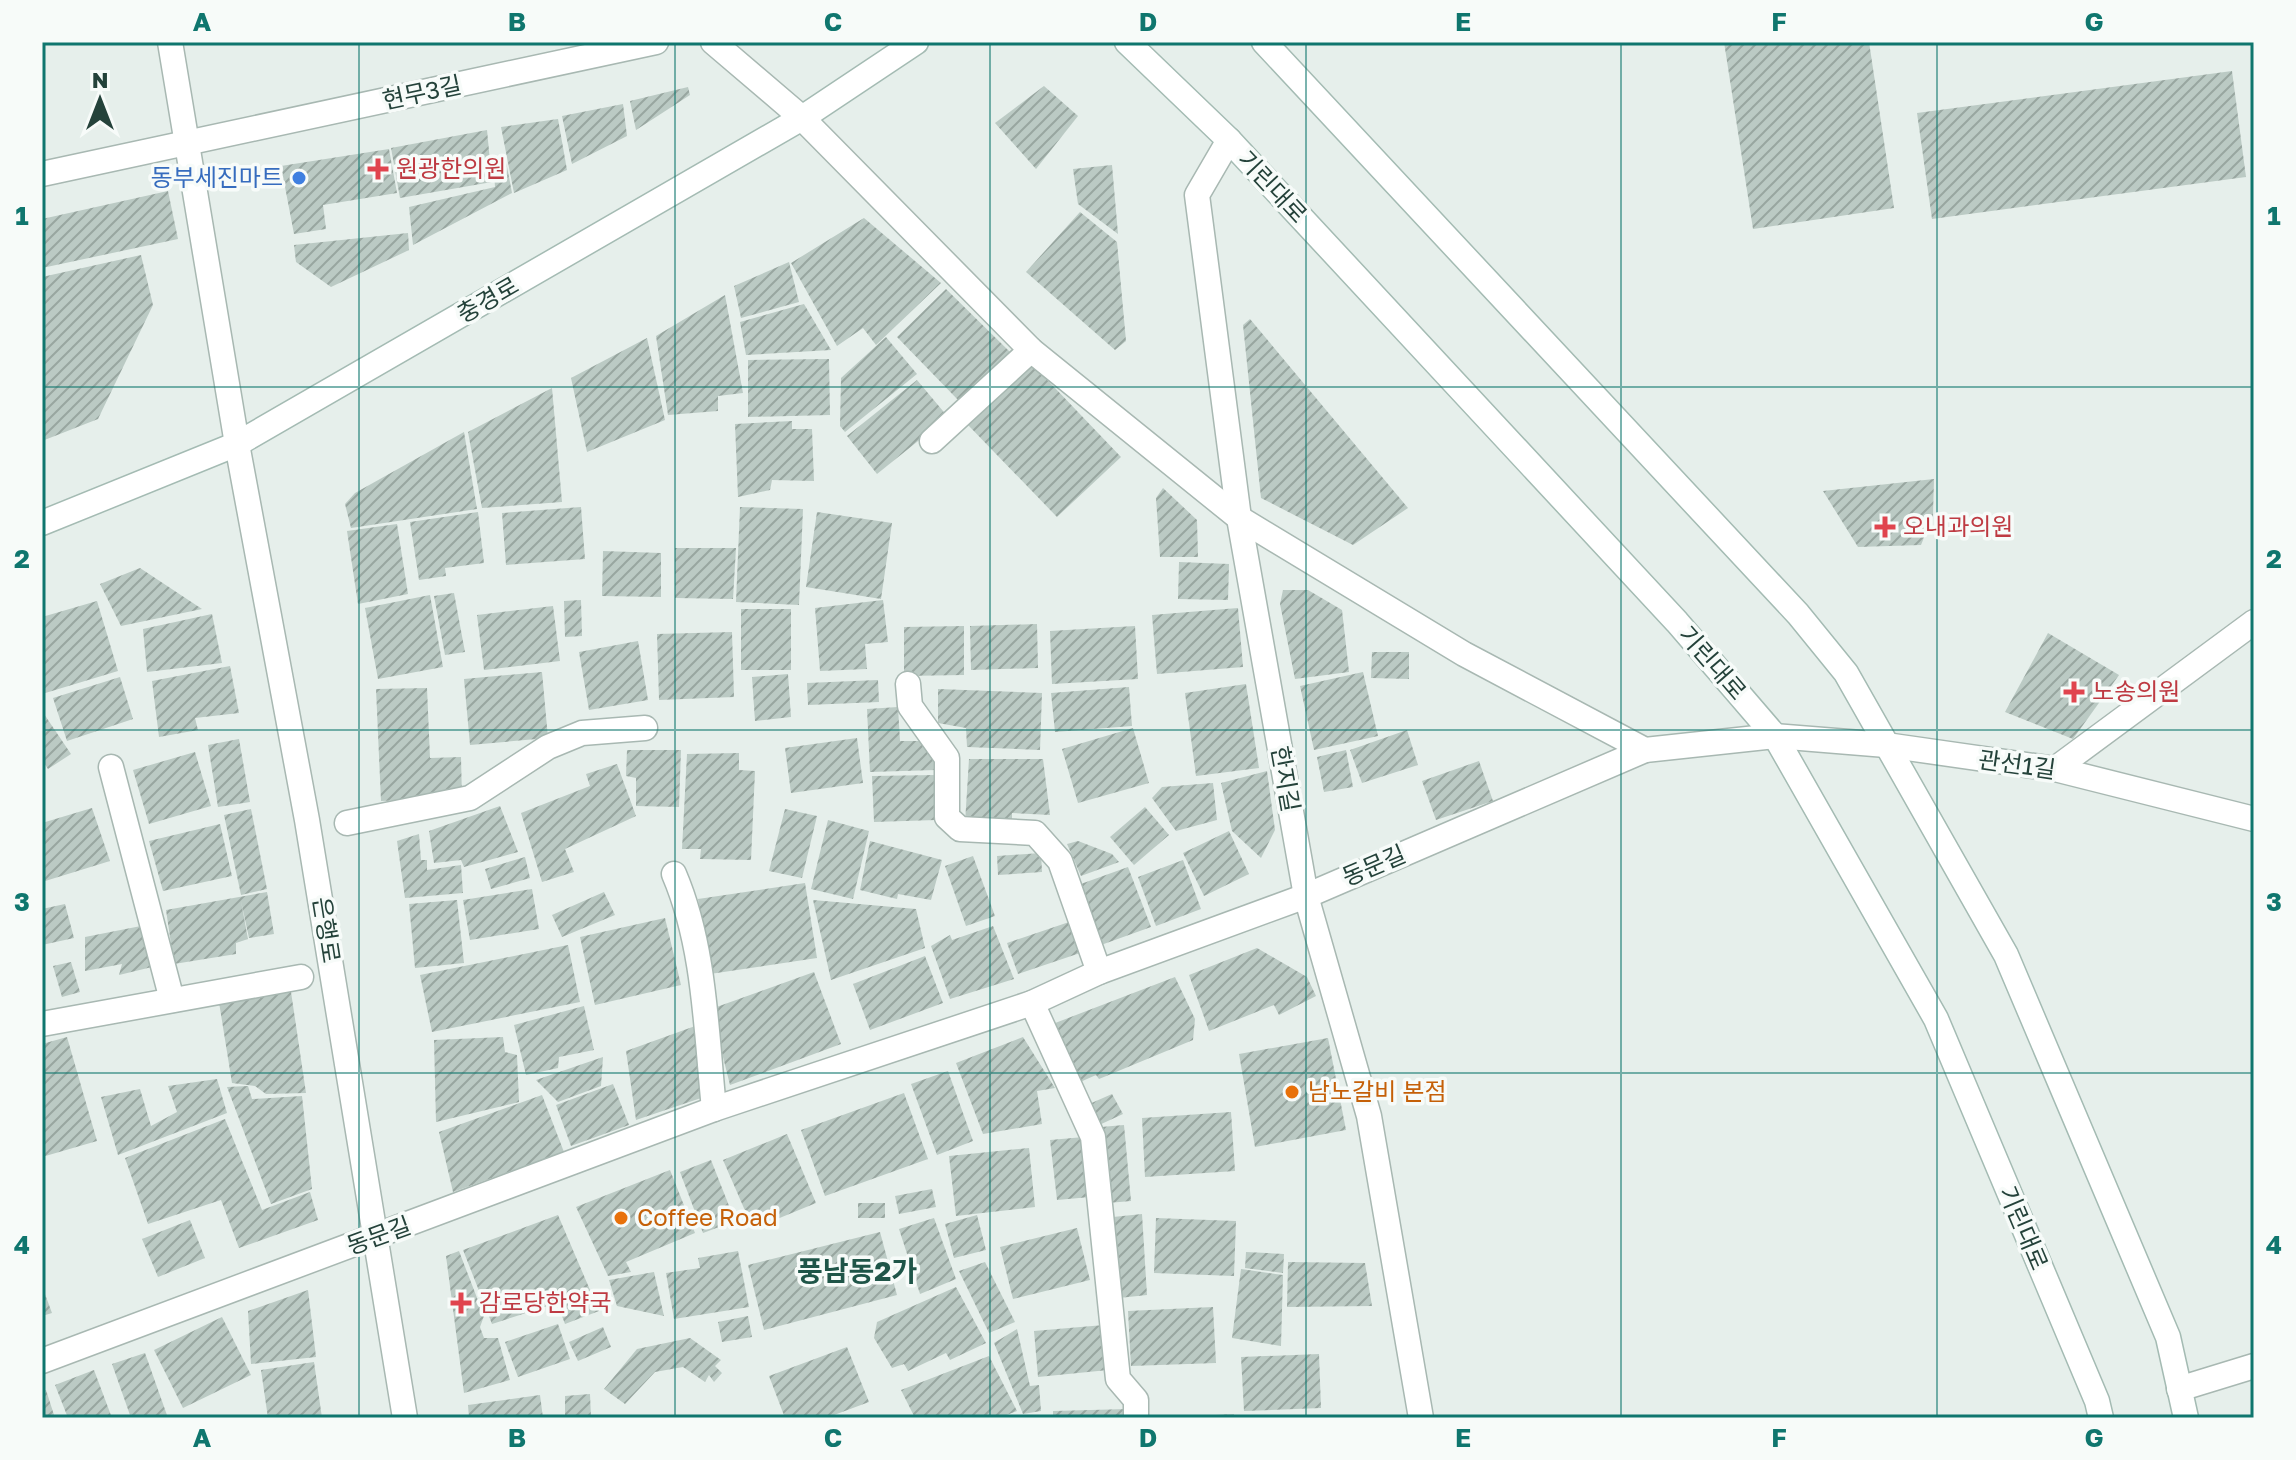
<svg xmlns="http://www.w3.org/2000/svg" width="2296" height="1460" font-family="'Golos Text','Noto Sans KR',sans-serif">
<defs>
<pattern id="building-hatch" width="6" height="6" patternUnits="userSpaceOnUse" patternTransform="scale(2)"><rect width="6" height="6" fill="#bbcac4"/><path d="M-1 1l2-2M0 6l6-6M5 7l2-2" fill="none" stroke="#98a6a0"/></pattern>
</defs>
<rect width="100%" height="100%" fill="#e6efeb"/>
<g fill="url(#building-hatch)">
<polygon points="1724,42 1869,42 1894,208 1753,229"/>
<polygon points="2232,71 2246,177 1932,219 1917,113"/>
<polygon points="1044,86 1078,116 1036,169 995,123"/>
<polygon points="688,87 690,95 636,130 630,101"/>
<polygon points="623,104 627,136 572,164 562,116"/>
<polygon points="558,119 567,170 514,193 501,127"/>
<polygon points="487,130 492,182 400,198 391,148"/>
<polygon points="389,149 397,193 323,205 326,229 294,234 281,166"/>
<polygon points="505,156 512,193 413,245 409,207 495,187 493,158"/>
<polygon points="1112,165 1118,234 1078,204 1073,169"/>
<polygon points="168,191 178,239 42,268 42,219"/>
<polygon points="1080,212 1117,242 1126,341 1115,350 1026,272"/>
<polygon points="864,218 941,283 876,345 863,328 837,346 791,263"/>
<polygon points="408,233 409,250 331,287 296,262 294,245"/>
<polygon points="141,255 153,305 98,419 42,441 42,277"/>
<polygon points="789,262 799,302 741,318 734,286"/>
<polygon points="946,289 1010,352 959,401 897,337"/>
<polygon points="725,295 743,393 718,396 718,411 668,415 656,336"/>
<polygon points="804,304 831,350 746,355 740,322"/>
<polygon points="1250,319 1408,508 1353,545 1261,498 1243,325"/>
<polygon points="886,337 917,374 845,432 840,426 841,378"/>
<polygon points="647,338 665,420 587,452 571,378"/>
<polygon points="829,359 830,415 748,417 748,360"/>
<polygon points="1032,364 1121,457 1057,517 968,425"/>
<polygon points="917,380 948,417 877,474 847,436"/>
<polygon points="552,388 562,502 482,508 468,432"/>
<polygon points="792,421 792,429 812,429 814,481 772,480 770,490 738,497 735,424"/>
<polygon points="464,432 477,509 351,528 345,504 355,493"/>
<polygon points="1934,479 1933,515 1921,545 1858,547 1823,491"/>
<polygon points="1163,488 1197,520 1198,557 1160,557 1156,498"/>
<polygon points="581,507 585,559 506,565 502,513"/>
<polygon points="740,507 803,509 799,605 736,602"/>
<polygon points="478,512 484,563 445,568 446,576 419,580 410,522"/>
<polygon points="817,512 892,523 881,599 806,587"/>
<polygon points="397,524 408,594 358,604 347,531"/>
<polygon points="675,548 736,548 733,599 675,598"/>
<polygon points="603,551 661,553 661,597 602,596"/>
<polygon points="1179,562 1229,564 1228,600 1178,599"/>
<polygon points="140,568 202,609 121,626 100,584"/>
<polygon points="1283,590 1308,590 1342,610 1349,672 1295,679 1280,604"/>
<polygon points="454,593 465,652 445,655 434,596"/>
<polygon points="430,595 443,667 378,679 365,608"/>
<polygon points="581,600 582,636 565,637 564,601"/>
<polygon points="883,600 888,642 865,644 867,669 820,671 815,608"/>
<polygon points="97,601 118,671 42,694 42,617"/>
<polygon points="553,606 560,661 484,670 477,615"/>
<polygon points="1238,608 1243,667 1157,674 1152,615"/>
<rect x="741" y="609" width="50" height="61"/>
<polygon points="212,614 222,663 147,672 143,629"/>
<polygon points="1037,624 1038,668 971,670 970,626"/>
<polygon points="964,626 964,675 904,676 904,627"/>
<polygon points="1135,626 1138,679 1052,684 1050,631"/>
<polygon points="732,632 734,697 659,700 657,634"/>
<polygon points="2048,633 2119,675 2073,739 2005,712"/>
<polygon points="638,641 648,700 589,710 579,652"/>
<polygon points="1372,652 1409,652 1409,679 1371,678"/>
<polygon points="230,666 239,713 195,718 198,730 159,737 152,681"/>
<polygon points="542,672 548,738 470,745 464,679"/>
<polygon points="1363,672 1378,736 1314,750 1300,686"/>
<polygon points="788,674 791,717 755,721 752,677"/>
<polygon points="120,677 133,719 67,741 53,698"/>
<polygon points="878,680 879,702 808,705 807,683"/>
<polygon points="1246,684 1259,768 1196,776 1185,693"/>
<polygon points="1129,687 1132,726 1055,732 1051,693"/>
<polygon points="427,688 430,758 461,757 462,798 381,801 376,689"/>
<polygon points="938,689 1042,693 1040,750 967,747 966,728 938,723"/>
<polygon points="898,707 900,741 931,741 936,770 870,772 867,709"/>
<polygon points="42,711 71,754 48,769 42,760"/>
<polygon points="1133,728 1149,783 1078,803 1062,749"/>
<polygon points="1407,730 1418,765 1362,783 1350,750"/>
<polygon points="857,738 863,783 791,793 785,748"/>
<polygon points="239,739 250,802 218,807 208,745"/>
<polygon points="627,750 681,750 679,807 636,806 636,778 626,776"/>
<polygon points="1346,750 1353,787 1324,792 1317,757"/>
<polygon points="195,752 211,806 149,824 133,770"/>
<polygon points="739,753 739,770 755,771 751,860 700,859 701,849 682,849 687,754"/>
<polygon points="969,759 1043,759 1050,815 1012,813 1012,825 965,823"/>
<polygon points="1479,761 1493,801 1436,820 1422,781"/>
<polygon points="617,764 636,816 565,849 574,872 542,882 521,813 590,786 586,774"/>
<polygon points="1267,771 1275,830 1261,858 1232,831 1221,783"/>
<polygon points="935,775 936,820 874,822 872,776"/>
<polygon points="1213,783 1217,820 1176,831 1152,798 1162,787"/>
<polygon points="500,806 518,852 464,867 461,860 434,863 429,831"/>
<polygon points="1145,807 1169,835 1134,865 1110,837"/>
<polygon points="92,808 110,861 42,882 42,823"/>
<polygon points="251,809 267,889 241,895 224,815"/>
<polygon points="785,809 817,816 802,878 769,871"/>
<polygon points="828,820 869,831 853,899 811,889"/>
<polygon points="220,824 232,876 163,891 149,841"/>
<polygon points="1229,831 1249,874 1204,896 1183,853"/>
<polygon points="419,834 421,860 427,860 427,870 461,865 463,893 405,898 397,841"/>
<polygon points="870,841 942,860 931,900 898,894 897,899 860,890"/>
<polygon points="1078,841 1112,854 1119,862 1081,876 1067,844"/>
<polygon points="1041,853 1042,872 998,875 997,856"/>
<polygon points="973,856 995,916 966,926 945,866"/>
<polygon points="525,857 530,878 491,889 485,869"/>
<polygon points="1183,860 1201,909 1156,926 1138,877"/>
<polygon points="1128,867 1151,927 1101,945 1078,885"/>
<polygon points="805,883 817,958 710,974 698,899"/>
<polygon points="532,889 539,929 470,940 463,900"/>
<polygon points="267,892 274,934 249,938 241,901 248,939 236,943 236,954 174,964 166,910"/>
<polygon points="604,892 615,915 562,937 552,915"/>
<polygon points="457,900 464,963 415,968 409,904"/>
<polygon points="813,900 916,909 925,948 831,980"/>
<polygon points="65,904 74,938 42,945 42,909"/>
<polygon points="665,918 681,985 595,1005 580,937"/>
<polygon points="1075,920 1086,951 1018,974 1007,943"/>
<polygon points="141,926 152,967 119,975 122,964 85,971 85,937"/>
<polygon points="993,926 1014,979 950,999 931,946 950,935 952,940"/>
<polygon points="568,945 580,1002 432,1032 420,975"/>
<polygon points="1257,948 1307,977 1316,996 1279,1015 1274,1005 1209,1031 1189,975"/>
<polygon points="925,956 943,1003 870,1030 853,984"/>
<polygon points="71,962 80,992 62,997 53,966"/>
<polygon points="814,972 841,1044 730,1085 711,1009"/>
<polygon points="1175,977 1195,1019 1193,1040 1099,1079 1096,1075 1078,1083 1050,1025"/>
<polygon points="290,985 306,1093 266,1094 255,1086 232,1083 218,996"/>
<polygon points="584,1006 594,1050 559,1057 558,1068 526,1075 514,1025"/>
<polygon points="698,1025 707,1096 636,1120 626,1051"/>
<polygon points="67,1037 97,1141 42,1157 42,1044"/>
<polygon points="503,1037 505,1052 517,1055 519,1102 436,1122 434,1040"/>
<polygon points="1023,1037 1055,1088 1037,1091 1042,1124 983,1134 956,1063"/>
<polygon points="1328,1038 1346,1130 1255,1147 1239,1054"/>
<polygon points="603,1057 601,1086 558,1102 536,1080"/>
<polygon points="948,1071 973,1141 937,1155 911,1084"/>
<polygon points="217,1079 227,1113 118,1155 101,1097 140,1089 151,1126 177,1112 168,1086"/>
<polygon points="613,1084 629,1125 571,1146 556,1105"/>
<polygon points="248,1086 252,1099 302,1096 312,1189 271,1204 227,1087"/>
<polygon points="904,1093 928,1159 825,1196 801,1130"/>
<polygon points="1112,1094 1123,1114 1097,1126 1087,1105"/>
<polygon points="542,1095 564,1152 453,1192 439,1132"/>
<polygon points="1231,1112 1235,1171 1145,1177 1142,1118"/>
<polygon points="225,1119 262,1210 310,1192 318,1220 239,1248 221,1200 148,1224 125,1158"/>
<polygon points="1124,1125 1131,1201 1108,1203 1101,1127"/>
<polygon points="787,1134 816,1203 753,1229 723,1160"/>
<polygon points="1084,1137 1090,1197 1057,1200 1050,1140"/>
<polygon points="1029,1148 1035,1207 956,1216 949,1156"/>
<polygon points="711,1160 735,1221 703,1233 680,1172"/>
<polygon points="670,1170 695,1233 626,1262 631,1272 608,1276 576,1207"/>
<polygon points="932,1189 936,1207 899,1214 895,1196"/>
<rect x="858" y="1203" width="27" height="15"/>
<polygon points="1142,1214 1147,1295 1119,1298 1113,1217"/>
<polygon points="558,1215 599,1311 565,1324 557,1303 492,1324 463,1250"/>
<polygon points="977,1215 986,1250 954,1258 945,1224"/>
<polygon points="934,1218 956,1279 920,1294 899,1229"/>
<polygon points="1156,1218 1236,1221 1234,1276 1154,1273"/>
<polygon points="190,1220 205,1258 158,1277 142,1239"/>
<polygon points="1077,1228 1090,1280 1013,1299 1000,1247"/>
<polygon points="880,1232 897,1295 764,1330 748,1265"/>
<polygon points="459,1251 484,1316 480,1327 484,1338 498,1338 510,1380 464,1393 446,1256"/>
<polygon points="738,1251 749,1307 674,1319 666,1273 700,1268 698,1258"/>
<polygon points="1246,1252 1284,1254 1283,1273 1245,1268"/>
<polygon points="985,1262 1015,1322 989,1333 959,1271"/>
<polygon points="1288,1262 1365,1263 1372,1306 1287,1307"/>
<polygon points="1241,1269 1283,1275 1281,1346 1232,1338"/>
<polygon points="654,1272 664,1316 617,1306 609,1280"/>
<polygon points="42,1286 52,1313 42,1316"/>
<polygon points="956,1287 986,1343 950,1360 946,1353 908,1371 904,1364 892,1368 874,1338 877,1322"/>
<polygon points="308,1290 316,1357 251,1364 248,1311"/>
<polygon points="1213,1307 1216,1363 1131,1366 1128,1311"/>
<polygon points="748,1316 752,1337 722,1342 718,1322"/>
<polygon points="222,1317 251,1375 183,1408 154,1350"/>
<polygon points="558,1324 570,1359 518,1377 505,1342"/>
<polygon points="1104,1325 1108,1370 1038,1377 1034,1331"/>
<polygon points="603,1327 611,1347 578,1361 569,1342"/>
<polygon points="1017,1329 1030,1386 1039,1385 1041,1411 1023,1414 994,1343"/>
<polygon points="690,1338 721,1360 715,1366 722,1373 714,1382 709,1375 705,1382 683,1367 655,1372 625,1404 604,1389 637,1349"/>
<polygon points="847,1347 869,1402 826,1418 785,1418 769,1376"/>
<polygon points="145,1353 168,1418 131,1418 112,1364"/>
<polygon points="1319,1354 1321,1408 1244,1411 1241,1357"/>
<polygon points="989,1356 1017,1411 999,1418 915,1418 901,1390"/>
<polygon points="314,1362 322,1418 268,1418 261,1370"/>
<polygon points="94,1370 112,1418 68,1418 55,1385"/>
<polygon points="46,1390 55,1418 42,1418 42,1391"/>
<polygon points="590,1394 591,1418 565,1418 565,1396"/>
<polygon points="540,1395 543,1418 469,1418 468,1405"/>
<polygon points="1128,1409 1128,1418 1053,1418 1053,1411"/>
<polygon points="1234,1414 1234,1418 1197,1418 1197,1416"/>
</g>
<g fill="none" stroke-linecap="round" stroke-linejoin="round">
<g stroke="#a8b8b2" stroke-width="27">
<g id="street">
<polyline points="170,42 237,444 307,820 405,1418"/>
<polyline points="713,42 802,118 1031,350 1239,518 1464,654 1645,750 1775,736 1886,745 2055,769 2254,819"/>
<polyline points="1229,140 1197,195 1239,518 1306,896 1369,1116 1421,1418"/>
<polyline points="42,174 656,42"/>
<polyline points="932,441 1031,350"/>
<polyline points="908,684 910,706 947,758 947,817 960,829 1035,833 1060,861 1099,972"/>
<polyline points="111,767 172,1000"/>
<polyline points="2055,769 2254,622"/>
<polyline points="347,823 470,798 548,747 582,733 645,728"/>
<path d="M674,874C705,946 706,1031 714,1109"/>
<polyline points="1032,1003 1093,1137 1118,1379 1136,1400 1136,1418"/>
<polyline points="42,1024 301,977"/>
<polyline points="42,1361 714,1109 1032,1003 1099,972 1306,896 1645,750"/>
<polyline points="2179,1389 2254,1366"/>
</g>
</g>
<g stroke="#a4bbb3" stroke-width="27">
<g id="secondary">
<polyline points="1127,42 1229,140 1677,622 1775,736 1936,1019 2097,1401 2101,1418"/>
<polyline points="1264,42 1798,614 1846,673 2006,955 2168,1337 2186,1418"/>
<polyline points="42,523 237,444 802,118 916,42"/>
</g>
</g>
<use href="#street" stroke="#fff" stroke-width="24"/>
<use href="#secondary" stroke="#fff" stroke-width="24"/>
</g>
<path fill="none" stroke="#0f766e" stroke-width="2" stroke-opacity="0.55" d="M359,42V1418M675,42V1418M990,42V1418M1306,42V1418M1621,42V1418M1937,42V1418M42,387H2254M42,730H2254M42,1073H2254"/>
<g fill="#e0444e" stroke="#f7fbf9" stroke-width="3">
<path d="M374 157h8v8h8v8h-8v8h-8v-8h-8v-8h8z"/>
<path d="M1881 515h8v8h8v8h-8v8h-8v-8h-8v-8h8z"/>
<path d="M2070 680h8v8h8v8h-8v8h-8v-8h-8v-8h8z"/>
<path d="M457 1291h8v8h8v8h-8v8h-8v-8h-8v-8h8z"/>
</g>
<circle fill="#3f7fe0" stroke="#f7fbf9" stroke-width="3" cx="299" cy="178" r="8"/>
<g fill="#e8710a" stroke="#f7fbf9" stroke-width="3">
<circle cx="1292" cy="1092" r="8"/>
<circle cx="621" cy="1218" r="8"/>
</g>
<g text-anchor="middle" stroke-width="7" stroke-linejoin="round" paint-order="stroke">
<g font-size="24" fill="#24423a" stroke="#f7fbf9">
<text transform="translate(422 93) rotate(-12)" y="8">현무3길</text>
<text transform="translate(1272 187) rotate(47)" y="8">기린대로</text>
<text transform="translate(488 300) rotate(-30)" y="8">충경로</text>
<text transform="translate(1712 663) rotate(49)" y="8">기린대로</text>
<text transform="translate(2017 765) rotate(8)" y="8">관선1길</text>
<text transform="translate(1285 779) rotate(80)" y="8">한지길</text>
<text transform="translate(1374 866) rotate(-23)" y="8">동문길</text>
<text transform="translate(326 930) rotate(81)" y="8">은행로</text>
<text transform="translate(2023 1228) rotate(67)" y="8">기린대로</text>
<text transform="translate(379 1236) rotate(-20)" y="8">동문길</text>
</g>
<g font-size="24" fill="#be3a42" stroke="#f7fbf9" text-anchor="start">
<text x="396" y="177">원광한의원</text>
<text x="1903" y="535">오내과의원</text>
<text x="2092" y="700">노송의원</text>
<text x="479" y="1311">감로당한약국</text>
</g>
<g font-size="24" fill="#366cbe" stroke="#f7fbf9" text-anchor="end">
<text x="283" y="186">동부세진마트</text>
</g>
<g font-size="24" fill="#c56008" stroke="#f7fbf9" text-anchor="start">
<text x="1308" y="1100">남노갈비 본점</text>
<text x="637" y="1226">Coffee Road</text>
</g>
<g font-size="28" font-weight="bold" fill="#1f5548" stroke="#f7fbf9">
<text x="857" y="1281">풍남동2가</text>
</g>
</g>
<rect width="2296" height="1460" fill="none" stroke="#f7fbf9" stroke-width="88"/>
<g transform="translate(100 100)" stroke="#f7fbf9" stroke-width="6" paint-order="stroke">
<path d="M0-6L14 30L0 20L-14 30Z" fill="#24423a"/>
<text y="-12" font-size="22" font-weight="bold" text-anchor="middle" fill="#24423a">N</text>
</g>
<rect x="44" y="44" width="2208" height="1372" fill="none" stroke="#0f766e" stroke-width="3"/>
<g font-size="26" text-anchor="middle" font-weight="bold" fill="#0f766e">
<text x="202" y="31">A</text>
<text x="517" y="31">B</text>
<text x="833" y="31">C</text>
<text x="1148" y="31">D</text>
<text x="1463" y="31">E</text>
<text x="1779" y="31">F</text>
<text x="2094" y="31">G</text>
<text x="22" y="225">1</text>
<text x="2274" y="225">1</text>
<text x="22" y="568">2</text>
<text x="2274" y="568">2</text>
<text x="22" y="911">3</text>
<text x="2274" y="911">3</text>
<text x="22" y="1254">4</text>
<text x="2274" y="1254">4</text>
<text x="202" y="1447">A</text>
<text x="517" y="1447">B</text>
<text x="833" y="1447">C</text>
<text x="1148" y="1447">D</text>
<text x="1463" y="1447">E</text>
<text x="1779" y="1447">F</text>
<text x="2094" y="1447">G</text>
</g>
</svg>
